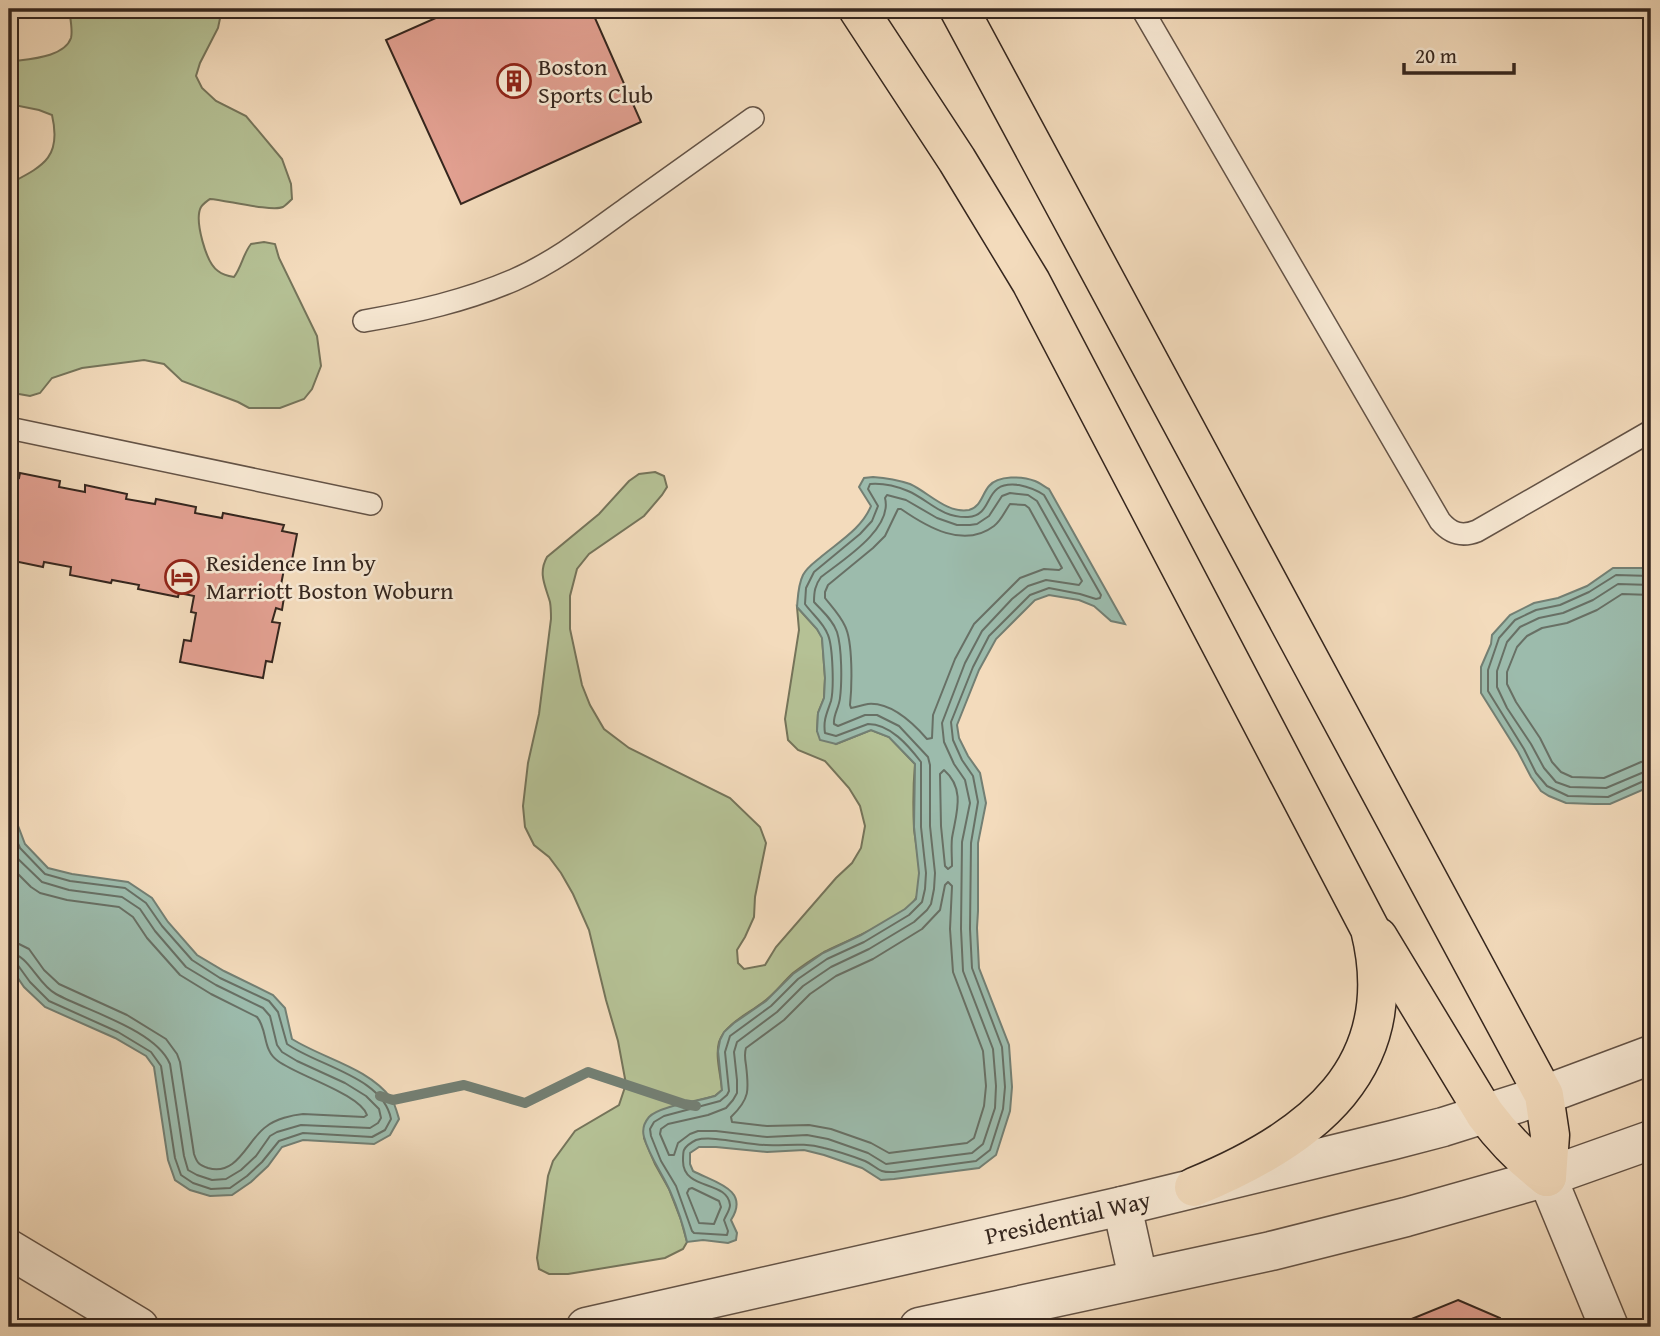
<svg xmlns="http://www.w3.org/2000/svg" width="1660" height="1336" font-family="'Gentium Book Plus',serif">
<rect width="100%" height="100%" fill="#f3dbbc"/>
<filter id="stains"><feTurbulence type="fractalNoise" baseFrequency=".00286" numOctaves="4"/><feColorMatrix values="0 0 0 0 .2 0 0 0 0 .09 0 0 0 0 .02 0 0 0 .5 -.17"/></filter>
<radialGradient id="worn" r=".72"><stop offset=".6" stop-color="#630" stop-opacity="0"/><stop offset="1" stop-color="#630" stop-opacity=".3"/></radialGradient>
<g fill="#b5c195" stroke="#75745a" stroke-width="2">
<path d="M69,9H222L218,28L200,63L196,76L202,88L216,101L246,116L282,159L291,184L292,199C289,202 286,205 283,207C272,212 225,200 210,199C208,200 202,205 201,207C194,220 206,263 218,271C223,275 228,276 234,277C242,266 243,254 251,244L264,242L275,244L279,258L317,336L321,366L312,389L304,399L280,408H249L238,402L182,381L164,364L144,360L82,368L52,378L40,393L30,396L19,394L10,388L9,184C43,166 62,158 52,115L39,110L9,104V62C27,59 64,58 71,38C73,30 70,17 69,9Z"/>
<path d="M655,472L664,476L667,487L662,495L644,516L589,554L577,569L570,596V629L582,685L590,705L604,729L629,748L730,798L760,827L766,843L755,897L754,917L745,937L737,950L738,963L744,969L765,965L776,947L836,878L852,863L861,848L865,826L860,806L849,788L825,761L798,750L788,740L785,719L799,630L797,607L817,629L822,637L825,678L824,698L818,713L817,731L836,744L871,730L889,737L915,764C913,786 913,808 914,829C916,846 924,883 916,898C906,917 844,942 824,952C814,958 802,966 793,973C782,983 774,995 762,1003C748,1014 725,1024 719,1042C715,1057 721,1075 722,1090L715,1096L662,1110L644,1138L655,1164L669,1189L681,1220L687,1242L683,1249L665,1258L568,1274H549L539,1269L537,1258L548,1176L553,1161L575,1131L619,1105L626,1084L618,1041L606,1000L589,930L573,894L561,873L549,857L534,845L525,827L523,806L528,763L539,714L551,619C551,613 551,608 550,602C545,585 538,573 547,557L599,514L629,481L639,474Z"/>
</g>
<g fill="#9cbbac" stroke="#737f73" stroke-width="2">
<path d="M873,477C886,478 898,480 910,484C928,492 947,514 969,510C981,507 982,494 989,486C998,475 1023,476 1035,481C1040,483 1045,487 1049,489L1125,624L1111,621L1094,606L1079,600L1049,595L1035,600L996,639L979,670L957,725L959,738L968,756L980,773L986,803L978,843V911L977,928L979,968L1009,1045L1012,1087L1010,1111L996,1155L979,1168L894,1179L881,1180L862,1168L824,1155L804,1150L767,1152L716,1147H699L690,1153V1164L693,1171C713,1182 751,1189 731,1220L737,1233L736,1240L728,1243L703,1240L687,1242C683,1224 677,1207 670,1191C662,1173 649,1156 644,1137C642,1130 644,1123 649,1117C660,1106 699,1101 715,1096L722,1090L718,1051L720,1040L724,1032L734,1023L766,1001L793,974L823,953L861,935L905,909L916,899L919,873L914,827L915,764L889,737L871,730L836,744L820,740L817,731L818,713L824,698L825,678L822,638L817,629L797,607C798,596 798,585 803,575C807,567 815,562 822,556C840,541 862,528 871,506L859,487L864,478Z"/>
<polygon points="1613,568 1646,568 1651,570 1651,784 1647,788 1610,804 1594,804 1566,803 1549,796 1541,791 1531,777 1518,752 1481,693 1481,667 1491,644 1492,635 1510,615 1534,603 1558,598 1587,586"/>
<path d="M9,802L25,844L48,868L72,874L128,882L152,898L168,922L197,955L224,971L273,995L285,1008L292,1039C324,1059 367,1067 391,1098C395,1104 397,1112 399,1119L390,1135L374,1144L303,1140L282,1147L268,1166L251,1182L232,1195L210,1196L190,1190L175,1180L168,1160L154,1067L146,1056L115,1038L45,1007L24,987L9,965Z"/>
</g>
<g fill="none" stroke-linecap="round" stroke-linejoin="round">
<g stroke="#687065" stroke-width="2">
<path d="M870,484C882,483 896,486 908,491C929,500 941,518 968,517C996,515 981,480 1019,485C1029,487 1035,489 1044,495L1101,595L1100,598L1096,599L1080,594L1049,588L1030,595L989,636L973,667L951,722L953,740L962,760L973,776L978,802L971,843L970,929L972,968L1002,1047L1005,1087L1003,1109L990,1150L976,1161L894,1172C877,1173 878,1167 865,1161C852,1156 837,1151 824,1148C802,1142 787,1146 766,1145C747,1145 713,1135 696,1140C692,1142 686,1146 684,1150C683,1152 683,1159 683,1161C683,1191 728,1180 730,1205C730,1210 726,1215 724,1220L728,1231L727,1235L694,1233L692,1231L676,1186L661,1161L651,1136L650,1129L654,1122L664,1116L720,1101L727,1095L729,1091L725,1052L730,1036L771,1006L798,979L827,959L864,942L909,915L922,902L925,889L926,873L921,827V762C908,745 890,724 868,724L836,736L825,733C823,720 827,713 831,701C834,689 833,647 828,635C824,623 812,614 805,604L806,588L814,572L860,534L872,521L878,506L868,489Z"/>
<path d="M1010,493L1028,495L1037,501L1082,581L1079,585L1046,580L1028,586L1012,599L982,631L965,663L942,723L944,742L954,764L965,780L970,803L962,842L961,929L963,971L993,1049L996,1086L995,1108L983,1144L972,1153L886,1164L868,1153L828,1139L807,1135L767,1137L716,1131H698L690,1134L678,1143L674,1155H669L660,1134L661,1129L668,1124L708,1115L726,1108L733,1100L737,1093V1080L734,1052L737,1042L777,1012L803,986L831,967L869,949L914,922L927,910L931,904L934,889L935,873L930,826V765L928,757L899,726L877,715H865L838,726L834,724C833,715 839,708 840,698C842,682 842,648 837,632C833,620 822,611 814,602C814,592 815,585 821,577C843,560 893,529 885,498L887,495L906,500L937,518L957,525H970L977,524L989,516L1002,496Z"/>
<path d="M1010,504L1025,505L1029,508L1062,568L1059,570L1044,569L1020,578L974,624L955,659L933,715L932,738L927,739C913,723 891,702 868,704C862,705 857,707 851,708L850,705C852,686 853,642 845,626C840,615 832,607 825,598V592L828,585L873,548L885,536L898,509H901C927,527 964,549 994,526C1001,521 1005,511 1010,504Z"/>
<polyline points="1651,576 1616,575 1589,592 1560,605 1536,610 1515,620 1499,638 1488,670 1488,691 1524,749 1536,773 1547,786 1568,796 1608,797 1646,780 1651,780"/>
<polyline points="1651,585 1618,584 1593,600 1563,613 1539,618 1520,627 1507,642 1497,671 1497,687 1507,708 1531,744 1544,768 1556,782 1570,787 1606,788 1644,772 1651,771"/>
<polyline points="1651,595 1622,594 1597,610 1567,623 1542,628 1527,636 1517,647 1507,672 1507,684 1516,702 1540,738 1552,762 1561,772 1572,777 1604,778 1641,762 1651,760"/>
<path d="M944,770C966,789 956,814 952,838C951,847 952,857 952,866L948,869L945,866L941,826L940,774Z"/>
<path d="M9,823L20,848L45,874L70,881L125,888L146,903L162,926L192,960L220,978L269,1001L278,1012L287,1044C318,1066 383,1077 391,1119L385,1130L372,1137L303,1133L279,1141L262,1162L247,1176L230,1188L211,1189L193,1183L181,1175L175,1158L161,1066L151,1052L118,1032L49,1001L30,982L17,964L9,962"/>
<path d="M9,846L14,855L42,882L69,890L122,897L140,909L155,931L186,967L216,985L263,1008L270,1016L277,1045L282,1052L297,1061L345,1083L366,1096L379,1109L381,1118L378,1123L370,1128L301,1125L277,1132L270,1136L256,1156L241,1170L226,1179L212,1180L197,1175L188,1170L184,1156L170,1064C156,1030 87,1011 56,994C37,984 29,954 9,953"/>
<path d="M9,865L31,887L40,893L67,900L119,907L133,917L147,938L180,975L211,994L257,1017C268,1030 262,1050 278,1061C298,1076 360,1094 367,1115L364,1117L303,1114C292,1115 276,1119 267,1126C248,1138 238,1177 208,1168C199,1165 197,1163 194,1154L180,1062L177,1054L166,1039L127,1015L59,984L44,970L29,949L19,944L9,942"/>
<path d="M948,882L952,886L950,929L953,972L983,1051L986,1086L984,1106L974,1138L967,1143L889,1153L871,1143L831,1129L809,1125L767,1126L732,1122L731,1117C750,1099 749,1090 746,1065C745,1059 744,1054 746,1048L784,1020L810,994L836,976L873,959L922,929L940,910L945,885Z"/>
<polygon points="689,1189 692,1188 719,1201 721,1207 714,1224 699,1223 687,1193"/>
</g>
<polyline stroke="#737f73" stroke-width="10" points="380,1096 393,1100 464,1085 525,1103 588,1072 684,1104 696,1106"/>
</g>
<g fill="#e2a091" stroke="#35261e" stroke-width="2">
<polygon points="456,9 591,9 641,122 461,204 386,40"/>
<polygon points="20,473 60,481 59,487 85,492 85,485 127,494 126,499 155,504 156,499 196,507 195,513 222,518 223,513 284,525 282,531 297,534 291,565 285,564 280,590 285,591 282,610 276,608 272,622 280,623 272,662 266,661 263,678 180,662 184,640 191,641 196,613 191,612 194,596 179,593 178,597 138,589 139,585 112,580 111,583 70,575 71,567 44,562 43,567 9,560 9,476 19,478"/>
<polygon points="1458,1300 1500,1318 1504,1327 1392,1327"/>
</g>
<g fill="none" stroke-linecap="round" stroke-linejoin="round">
<g stroke="#645346" stroke-width="24">
<g id="service">
<path d="M1142,9L1440,521C1451,534 1462,537 1477,531L1651,431"/>
<path d="M364,321C416,312 465,301 514,280C555,262 591,234 627,208C669,178 711,148 753,118"/>
<polyline points="9,428 371,504"/>
</g>
</g>
<g stroke="#645346" stroke-width="41">
<polyline id="minor" points="1122,1206 1138,1278"/>
</g>
<g stroke="#645346" stroke-width="41">
<g id="tertiary">
<polyline points="1547,1177 1609,1327"/>
<polyline points="9,1249 139,1327"/>
<path id="s1" d="M586,1327L1122,1206L1393,1140L1443,1127L1544,1095L1651,1055"/>
<polyline points="919,1327 1271,1251 1406,1217 1547,1177 1651,1140"/>
</g>
</g>
<g stroke="#35261e" stroke-width="41">
<g id="motorway">
<path d="M858,9L957,160L1031,282L1370,929C1405,1068 1311,1139 1194,1187"/>
<polyline points="959,9 1544,1095 1550,1135 1547,1177"/>
<path d="M1378,937L1485,1114C1503,1138 1522,1158 1547,1177"/>
</g>
</g>
<use href="#service" stroke="#f7e8d3" stroke-width="21"/>
<use href="#minor" stroke="#f7e8d3" stroke-width="38"/>
<use href="#tertiary" stroke="#f7e8d3" stroke-width="38"/>
<use href="#motorway" stroke="#f3dbbc" stroke-width="38"/>
</g>
<defs>
<g id="building-ring" transform="scale(1.75)"><circle r="9.5" fill="#f7e8d3" stroke="#8f2418" stroke-width="1.5"/><path d="M-4-6H4V6H1V3H-1V6H-4ZM-2.5-4.3h1.7v1.8h-1.7ZM.8-4.3h1.7v1.8H.8ZM-2.5-1h1.7V.8h-1.7ZM.8-1h1.7V.8H.8Z" fill="#8f2418"/></g>
<g id="hotel-ring" transform="scale(1.75)"><circle r="9.5" fill="#f7e8d3" stroke="#8f2418" stroke-width="1.5"/><path d="M-6-4.5h1.5V1H6V5H4.5V3h-9V5H-6ZM-4 0a1.8 1.8 0 1 1 3.6 0ZM.5 0V-2.5h3Q6-2.5 6 0Z" fill="#8f2418"/></g>
</defs>
<g fill-rule="evenodd">
<use href="#building-ring" x="514" y="81"/>
<use href="#hotel-ring" x="182" y="577"/>
</g>
<g text-anchor="middle" stroke-width="5" stroke-linejoin="round" paint-order="stroke">
<g font-size="24" fill="#35261e" stroke="#f7e8d3" text-anchor="start">
<text x="538" y="75">Boston<tspan x="538" dy="28">Sports Club</tspan></text>
<text x="206" y="571">Residence Inn by<tspan x="206" dy="28">Marriott Boston Woburn</tspan></text>
</g>
<g font-size="24" fill="#35261e" stroke="#f7e8d3">
<text dy="8" stroke="none"><textPath href="#s1" startOffset="494">Presidential Way</textPath></text>
</g>
</g>
<rect width="1660" height="1336" fill="none" stroke="#f3dbbc" stroke-width="35"/>
<rect x="10" y="10" width="1639" height="1315" fill="none" stroke="#35261e" stroke-width="3.5"/>
<rect x="18" y="18" width="1625" height="1301" fill="none" stroke="#35261e" stroke-width="2"/>
<path d="M1404 63v10h110v-10" fill="none" stroke="#35261e" stroke-width="3.5"/>
<text x="1415" y="63" font-size="21" fill="#35261e" stroke="#f7e8d3" stroke-width="5" paint-order="stroke">20 m</text>
<rect width="100%" height="100%" filter="url(#stains)"/>
<rect width="100%" height="100%" fill="url(#worn)"/>
</svg>
